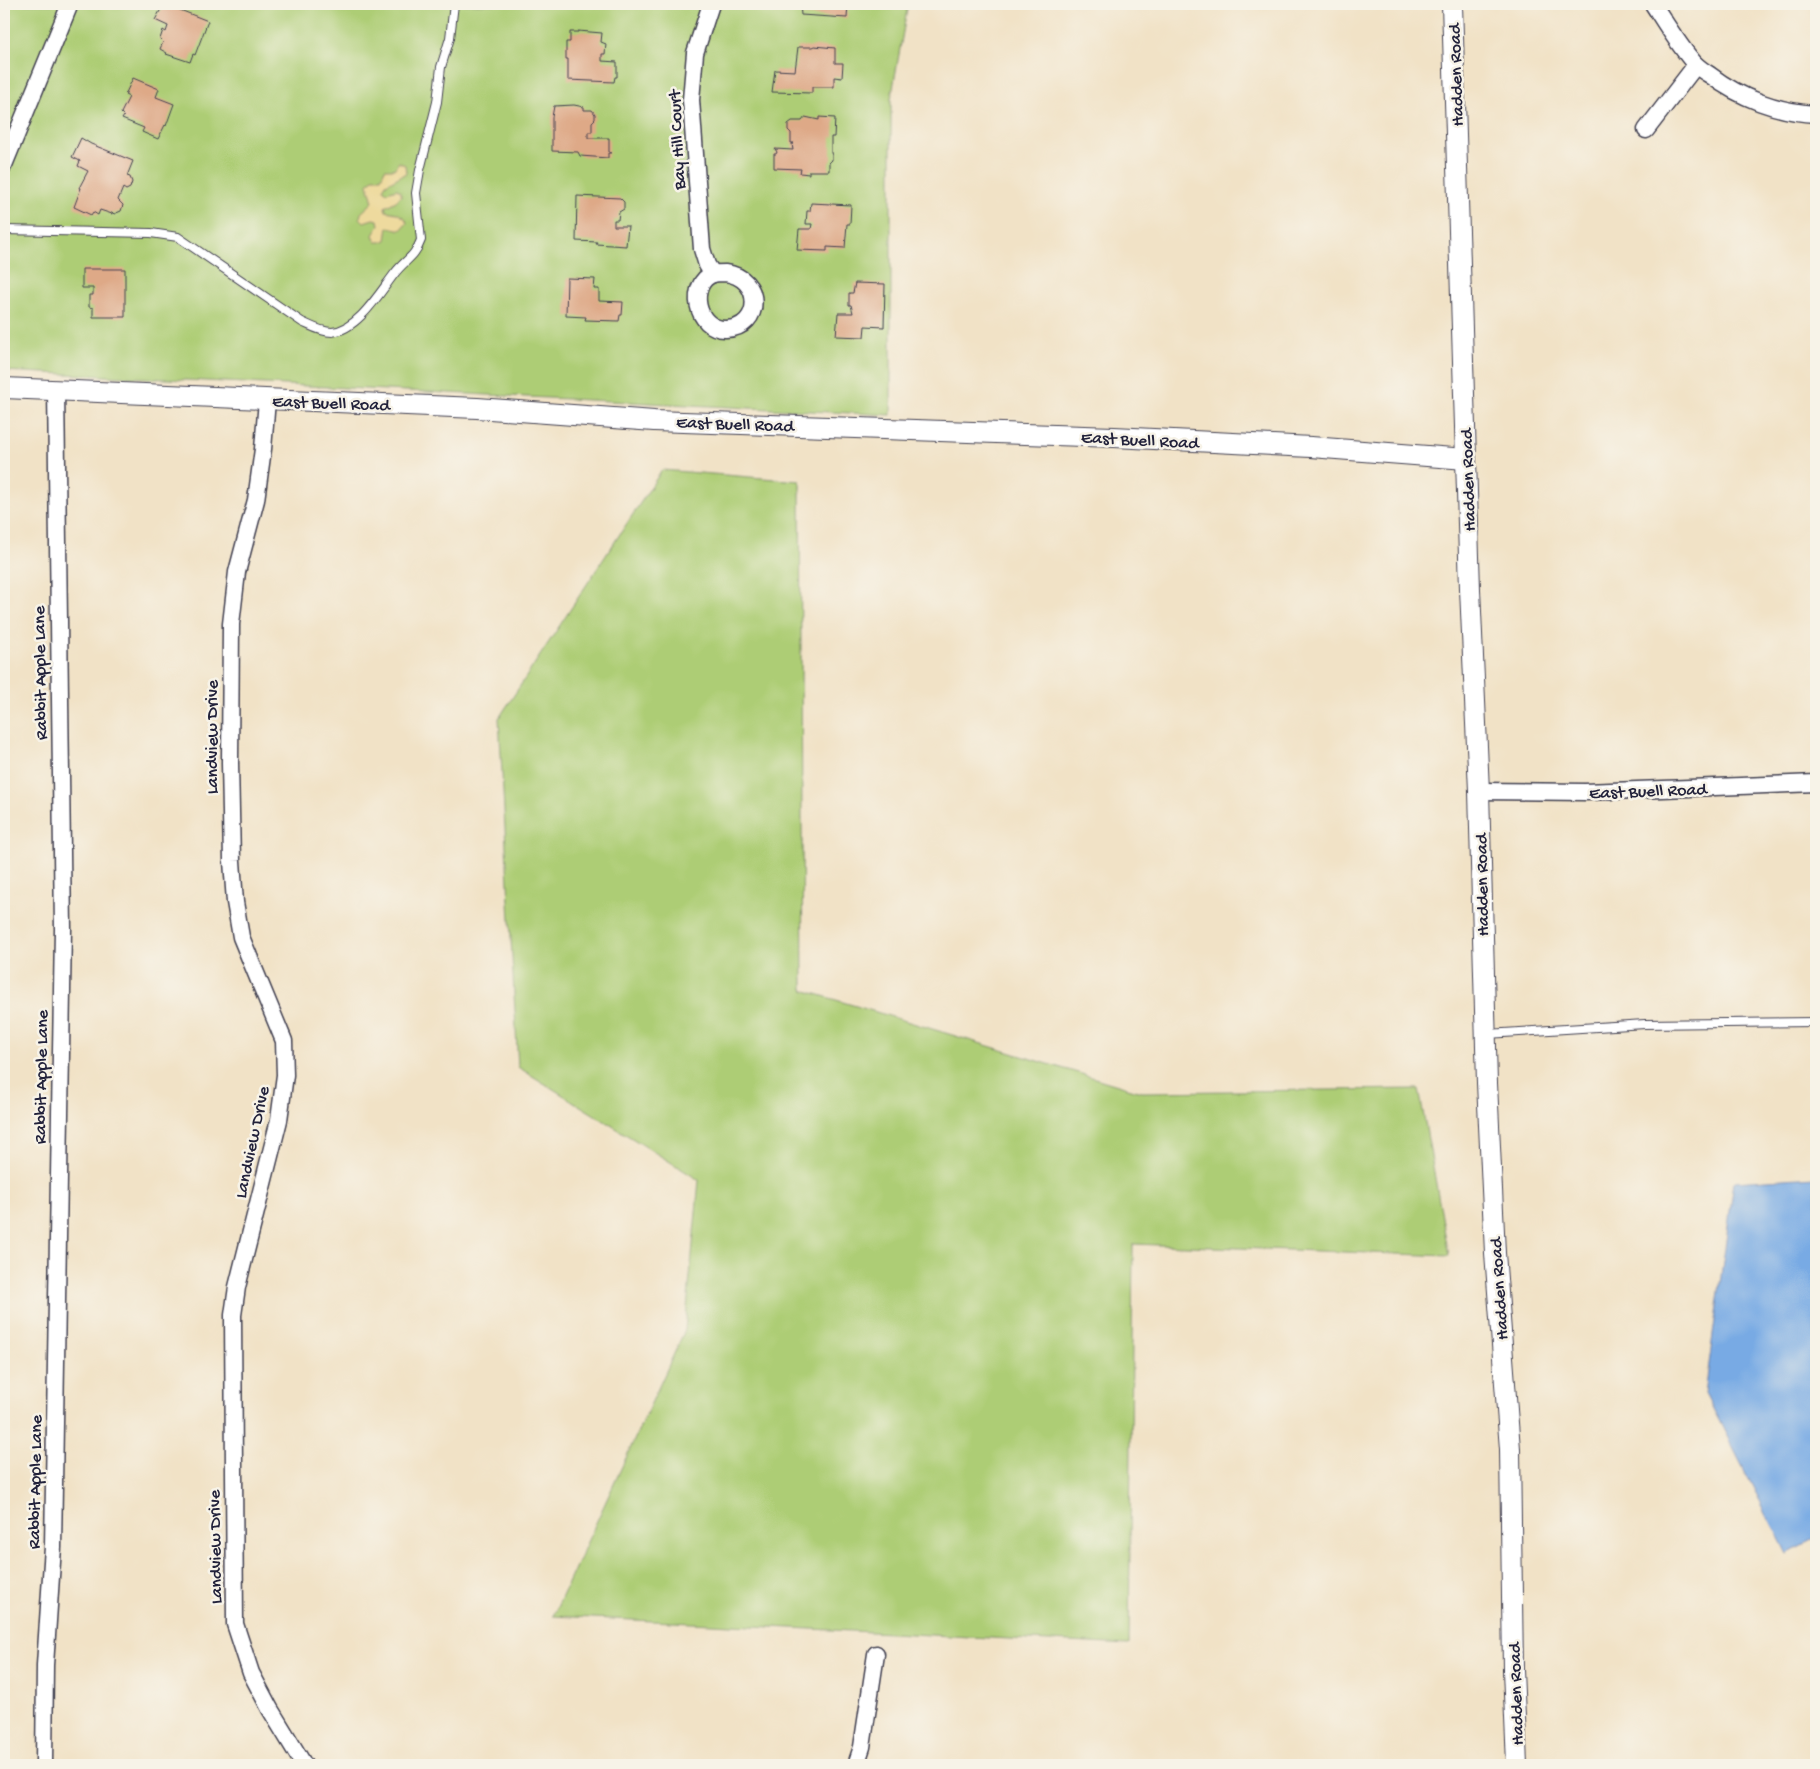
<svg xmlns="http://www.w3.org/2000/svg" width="1820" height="1769" font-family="'Gochi Hand',sans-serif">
<rect width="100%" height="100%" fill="#f7f3e8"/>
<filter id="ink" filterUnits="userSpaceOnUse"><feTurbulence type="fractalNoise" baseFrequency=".02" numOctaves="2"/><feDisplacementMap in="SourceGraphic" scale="10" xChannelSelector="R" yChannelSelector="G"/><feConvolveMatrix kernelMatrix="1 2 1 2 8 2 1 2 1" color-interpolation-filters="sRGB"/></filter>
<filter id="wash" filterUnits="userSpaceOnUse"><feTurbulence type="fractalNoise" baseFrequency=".0096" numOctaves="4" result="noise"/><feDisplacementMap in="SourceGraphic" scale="20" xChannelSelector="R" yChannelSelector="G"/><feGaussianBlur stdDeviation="1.12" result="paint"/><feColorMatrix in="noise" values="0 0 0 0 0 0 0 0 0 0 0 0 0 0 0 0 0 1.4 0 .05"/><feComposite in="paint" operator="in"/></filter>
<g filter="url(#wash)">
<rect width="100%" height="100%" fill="#f1e2c6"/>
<g fill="#adcd75" stroke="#687858">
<polygon points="4,4 908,4 891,99 891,415 4,371"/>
<polygon points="662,470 800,481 803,990 1141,1092 1419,1089 1449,1256 1133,1244 1129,1645 553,1616 685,1330 699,1180 518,1067 499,718"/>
</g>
<polygon fill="#eeda9e" stroke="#887e6c" points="399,162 405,165 406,173 386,184 383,189 387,192 397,189 400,191 401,196 396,201 385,207 386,211 397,213 405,218 407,223 401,230 388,227 386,240 381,242 376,242 373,235 379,225 378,220 373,219 364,222 360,218 361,213 373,202 368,184 373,178 381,178 385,169 394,169"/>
<polygon fill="#78aae4" stroke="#4d6690" points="1816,1177 1816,1538 1787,1554 1705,1393 1734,1182"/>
<g id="blocks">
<g fill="#dea987">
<polygon points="165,4 208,21 195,55 193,54 190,62 166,54 167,53 160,49 163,42 160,39 163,30 166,32 168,26 155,20 161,9 162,9"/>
<polygon points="800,4 848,4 847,18 801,15"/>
<polygon points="578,31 602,33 601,42 606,44 605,54 602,54 602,61 617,62 617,77 615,77 614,82 568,80 568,59 566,59 566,42 570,42 570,32 578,32"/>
<polygon points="814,46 835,48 835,63 843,63 842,78 834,77 834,87 812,87 812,93 772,92 775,70 795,71 798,47 812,47"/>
<polygon points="133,78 159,89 156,97 174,104 166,126 165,125 158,139 142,132 144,128 122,119 124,116 121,113 129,97 125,95"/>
<polygon points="574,105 584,107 584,110 592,110 595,114 595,119 592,122 592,132 588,132 588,138 609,138 609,152 612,153 608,153 608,158 580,156 578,152 552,151 552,117 554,106"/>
<polygon points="805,117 819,120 819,117 835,118 834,137 831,137 831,153 832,155 832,160 829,163 829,171 809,171 809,174 800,173 801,169 774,168 774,154 776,154 777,152 775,149 793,150 792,144 794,143 791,143 791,133 788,130 788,124 792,121 802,121"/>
<polygon points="81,138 91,144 133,161 127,176 130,177 132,182 130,188 126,190 123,188 118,200 123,205 121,211 114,214 112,212 112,214 100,210 98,215 93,212 91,215 74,207 81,188 79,188 88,171 78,166 80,161 72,157"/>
<polygon points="577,196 620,198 624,202 624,209 619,212 618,220 614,220 614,226 628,226 626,246 596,244 597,242 576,241"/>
<polygon points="811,203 851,205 850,224 847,224 845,248 827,247 827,251 797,250 799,229 811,229 812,224 806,224 807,211 810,211"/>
<polygon points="82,269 125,269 125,317 93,317 93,308 89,307 89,295 93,295 93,288 82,288"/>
<polygon points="567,278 595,279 594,289 599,289 599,301 623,302 622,315 620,315 619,321 585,320 586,317 566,316"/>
<polygon points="855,283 885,284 884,327 865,326 864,337 836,336 838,313 853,313 851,305 849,305 849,293 853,293"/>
</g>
</g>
</g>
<g filter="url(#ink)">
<use href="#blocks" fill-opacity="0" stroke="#413f50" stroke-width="1"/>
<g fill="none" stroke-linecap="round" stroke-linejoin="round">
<g stroke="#413f50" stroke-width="10">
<g id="service">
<path d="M4,230L151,233L178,237L302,322C311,326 321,332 332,332C358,330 380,292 395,273C405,260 415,257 421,240L416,193L420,170L437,102L441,67L450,38L454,4"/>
<polyline points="1487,1034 1645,1024 1816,1022"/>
</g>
</g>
<g stroke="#413f50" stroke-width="19">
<g id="minor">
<polyline points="711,4 695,53 691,100 702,249 707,265 713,274"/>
<path d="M1653,4C1666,24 1679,46 1695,64C1699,68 1705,72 1710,75C1740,98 1778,112 1816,114"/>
<polyline points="1646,130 1696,65"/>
<polyline points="4,165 70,4"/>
<path d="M725,273C763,277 763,328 726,329C695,330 688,283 713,274C716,273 721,273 725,273Z"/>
<polyline points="267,400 263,449 256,500 237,572 231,624 230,763 232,861 235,902 241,937 284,1041 285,1075 279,1120 237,1287 233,1315 235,1624 251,1673 270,1709 304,1765"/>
<polyline points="1479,791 1585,792 1816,783"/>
<polyline points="44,1765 45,1665 53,1547 63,929 56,390"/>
<polyline points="856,1765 862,1747 876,1654"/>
</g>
</g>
<g stroke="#413f50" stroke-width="22">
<g id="tertiary">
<polyline points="1452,4 1470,589 1479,791 1487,1083 1495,1253 1510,1449 1513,1670 1517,1765"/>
<polyline points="4,388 477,408 654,421 1114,437 1311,447 1466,459"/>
</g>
</g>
<use href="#service" stroke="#fff" stroke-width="8"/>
<use href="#minor" stroke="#fff" stroke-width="16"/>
<use href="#tertiary" stroke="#fff" stroke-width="20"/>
</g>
</g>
<g text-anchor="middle" stroke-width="5" stroke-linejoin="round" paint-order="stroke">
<g font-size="18" fill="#22223b" stroke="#f7f3e8">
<text transform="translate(1455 75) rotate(-92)" y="6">Hadden Road</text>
<text transform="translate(676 140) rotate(-93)" y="6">Bay Hill Court</text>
<text transform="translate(331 402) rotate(2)" y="6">East Buell Road</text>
<text transform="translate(735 423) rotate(2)" y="6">East Buell Road</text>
<text transform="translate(1140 439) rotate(3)" y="6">East Buell Road</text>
<text transform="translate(1467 480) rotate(-92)" y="6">Hadden Road</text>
<text transform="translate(39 673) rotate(-91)" y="6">Rabbit Apple Lane</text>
<text transform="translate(211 737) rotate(-90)" y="6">Landview Drive</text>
<text transform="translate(1648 790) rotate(-2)" y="6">East Buell Road</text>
<text transform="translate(1481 885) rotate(-91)" y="6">Hadden Road</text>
<text transform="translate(40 1077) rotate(-89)" y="6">Rabbit Apple Lane</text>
<text transform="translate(251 1142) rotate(-78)" y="6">Landview Drive</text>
<text transform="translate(1498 1289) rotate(-94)" y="6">Hadden Road</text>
<text transform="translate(34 1482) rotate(-89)" y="6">Rabbit Apple Lane</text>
<text transform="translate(214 1547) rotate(-91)" y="6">Landview Drive</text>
<text transform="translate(1515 1694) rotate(-92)" y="6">Hadden Road</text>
</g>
</g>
<rect width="1820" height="1769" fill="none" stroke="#f7f3e8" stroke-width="20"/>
</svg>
